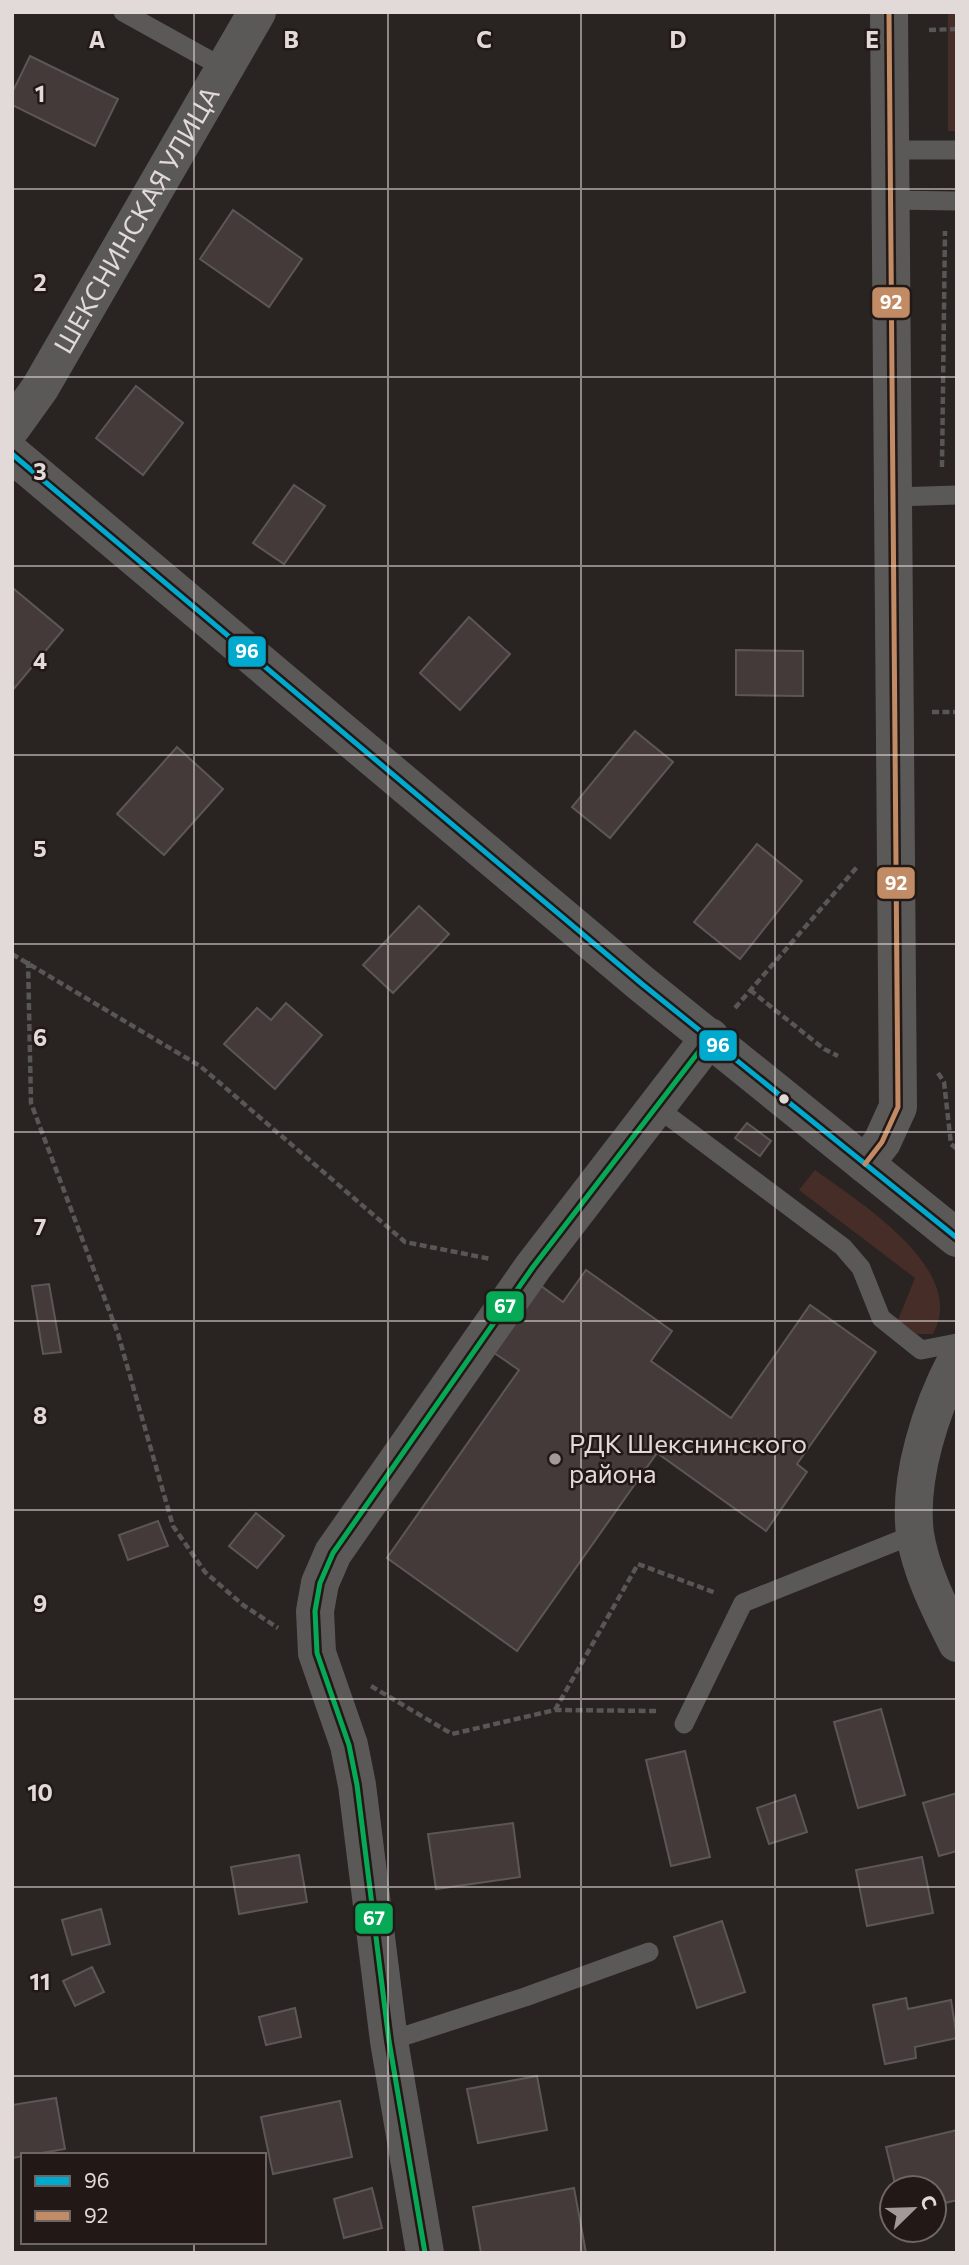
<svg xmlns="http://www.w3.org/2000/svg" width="969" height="2265" font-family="Commissioner,sans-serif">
<rect width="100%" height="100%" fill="#292322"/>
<g fill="#462d28">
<rect x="948" y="12" width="9" height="119"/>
<path d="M815,1170C859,1202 969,1270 933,1334H917L898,1320L915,1278L799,1190Z"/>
</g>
<g fill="#433a39" stroke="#5c5756" stroke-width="2">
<polygon points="30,56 118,99 95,146 12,105 12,93"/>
<polygon points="233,210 302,259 269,307 200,259"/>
<polygon points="136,386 183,423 143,475 96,438"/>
<polygon points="294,485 325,506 284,564 253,543"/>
<polygon points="14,589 63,630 12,691 12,592"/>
<polygon points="469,617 510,654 460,710 420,673"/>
<polygon points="736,650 803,651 803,696 736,695"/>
<polygon points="635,731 673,762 610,838 572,807"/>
<polygon points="177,747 223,789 164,855 117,814"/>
<polygon points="757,844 802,881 740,959 694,922"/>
<polygon points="419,906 449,934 393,993 363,965"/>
<polygon points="286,1003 322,1035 275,1089 224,1044 257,1008 271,1020"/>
<polygon points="747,1123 771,1141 760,1156 735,1138"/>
<polygon points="586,1270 672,1331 651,1361 731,1418 810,1305 876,1352 797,1464 807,1472 766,1531 657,1453 517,1651 387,1558 519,1370 490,1350 537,1283 563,1302"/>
<polygon points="49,1284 61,1352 43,1354 32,1286"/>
<polygon points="256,1513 284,1536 257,1568 229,1546"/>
<polygon points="158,1521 168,1546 128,1560 119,1535"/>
<polygon points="881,1709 905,1795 858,1808 834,1722"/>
<polygon points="685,1751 710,1857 671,1866 646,1760"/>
<polygon points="957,1793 957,1851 939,1856 923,1803"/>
<polygon points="795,1795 807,1832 769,1844 757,1808"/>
<polygon points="513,1823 520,1877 436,1889 428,1834"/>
<polygon points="299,1855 307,1902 239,1914 231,1867"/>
<polygon points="922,1857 933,1913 867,1926 856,1870"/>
<polygon points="101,1909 110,1944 72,1955 62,1920"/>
<polygon points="722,1921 745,1992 697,2008 674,1937"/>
<polygon points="92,1967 104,1992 75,2006 63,1981"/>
<polygon points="906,1998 908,2009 951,2000 957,2038 915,2047 916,2058 885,2064 873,2005"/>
<polygon points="295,2008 301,2037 266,2045 259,2017"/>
<polygon points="537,2076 547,2130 478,2143 467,2089"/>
<polygon points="56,2098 65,2149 12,2158 12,2105"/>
<polygon points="340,2101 352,2157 273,2174 261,2117"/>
<polygon points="957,2130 957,2200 934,2206 934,2188 896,2188 886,2147"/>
<polygon points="372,2188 382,2228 344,2238 334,2199"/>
<polygon points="574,2188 586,2253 481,2253 473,2207"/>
</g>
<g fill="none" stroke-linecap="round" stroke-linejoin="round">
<g stroke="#595656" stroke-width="4.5" stroke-dasharray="7 3.5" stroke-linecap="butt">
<polyline points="929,30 957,29"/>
<polyline points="942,467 945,231"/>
<polyline points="932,712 957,712"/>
<polyline points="12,954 200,1066 405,1242 491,1259"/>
<polyline points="28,961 31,1103 118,1334 173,1526 205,1572 243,1605 278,1628"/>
<polyline points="750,990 824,1049 838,1056"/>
<polyline points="735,1008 858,866"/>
<polyline points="938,1073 944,1082 951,1144 957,1149"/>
<polyline points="371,1686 452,1734 555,1710 658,1711"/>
<polyline points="555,1710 638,1564 716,1593"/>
</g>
<g stroke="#5b5858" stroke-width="19">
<polyline points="123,12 222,67"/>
<polyline points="891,150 957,150"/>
<polyline points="891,200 957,201"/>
<polyline points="895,497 957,495"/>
<polyline points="655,1106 843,1247 861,1268 881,1318 921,1350 957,1343"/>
<polyline points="684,1724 743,1603 915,1534"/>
<polyline points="389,2041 525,1997 649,1952"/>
</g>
<g stroke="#5b5858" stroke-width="38">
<path id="s1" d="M12,427L40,388L257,12"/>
<polyline points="865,1164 882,1142 898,1107 889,12"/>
<path d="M957,1359C931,1408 908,1478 915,1534C921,1572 940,1609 957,1643"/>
<polyline points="425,2253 389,2041 357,1785 349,1745 317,1653 315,1611 320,1583 333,1553 533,1267 710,1037"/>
</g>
<polyline stroke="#5b5858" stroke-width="38" points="12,454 642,984 957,1238"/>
<g stroke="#221816" stroke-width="10">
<polyline id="bus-1" points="12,454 642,984 957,1238"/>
</g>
<g stroke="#221816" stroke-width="10">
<polyline id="bus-2" points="865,1164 882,1142 898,1107 889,12"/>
</g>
<g stroke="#221816" stroke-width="10">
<polyline id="bus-3" points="425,2253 389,2041 357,1785 349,1745 317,1653 315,1611 320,1583 333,1553 533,1267 710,1037"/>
</g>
<use href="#bus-1" stroke="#00a9ce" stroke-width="5"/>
<use href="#bus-2" stroke="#c18c65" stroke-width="5"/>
<use href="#bus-3" stroke="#06aa56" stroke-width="5"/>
</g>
<path fill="none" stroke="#e1dad8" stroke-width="2" stroke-opacity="0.55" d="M194,12V2155M388,12V2253M581,12V2253M775,12V2253M12,189H957M12,377H957M12,566H957M12,755H957M12,944H957M12,1132H957M12,1321H957M12,1510H957M12,1699H957M12,1887H957M12,2076H957M194,2242V2253"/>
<circle fill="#e1dad8" stroke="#221816" stroke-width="2.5" cx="784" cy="1099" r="6"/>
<circle fill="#a19a98" stroke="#221816" stroke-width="2.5" cx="555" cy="1459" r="7"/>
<g text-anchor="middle" stroke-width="5" stroke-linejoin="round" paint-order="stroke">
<g font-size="26" fill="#e1dad8" stroke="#221816">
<text dy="9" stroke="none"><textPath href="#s1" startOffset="242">ШЕКСНИНСКАЯ УЛИЦА</textPath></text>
</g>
<g font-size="26" fill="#e1dad8" stroke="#221816" text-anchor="start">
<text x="569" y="1453">РДК Шекснинского<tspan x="569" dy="30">района</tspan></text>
</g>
</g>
<g font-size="23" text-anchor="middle" font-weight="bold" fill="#e1dad8" stroke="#221816" stroke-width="5" stroke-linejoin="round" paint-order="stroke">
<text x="97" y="48">A</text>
<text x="291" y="48">B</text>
<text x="484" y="48">C</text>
<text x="678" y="48">D</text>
<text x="872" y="48">E</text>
<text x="40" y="102">1</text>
<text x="40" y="291">2</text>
<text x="40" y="480">3</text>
<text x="40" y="669">4</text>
<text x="40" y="857">5</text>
<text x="40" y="1046">6</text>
<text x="40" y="1235">7</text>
<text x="40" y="1424">8</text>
<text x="40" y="1612">9</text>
<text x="40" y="1801">10</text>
<text x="40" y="1990">11</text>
</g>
<g stroke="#221816" stroke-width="2.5">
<rect x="871" y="286" width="40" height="33" rx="7" fill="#c18c65"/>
<rect x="227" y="635" width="40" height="33" rx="7" fill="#00a9ce"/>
<rect x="876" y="866" width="40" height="34" rx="7" fill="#c18c65"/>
<rect x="698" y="1029" width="40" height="33" rx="7" fill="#00a9ce"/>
<rect x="485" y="1290" width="40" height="33" rx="7" fill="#06aa56"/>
<rect x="354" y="1902" width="40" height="33" rx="7" fill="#06aa56"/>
</g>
<g font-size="19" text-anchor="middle" font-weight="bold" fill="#fff">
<text x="891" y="309">92</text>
<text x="247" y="658">96</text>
<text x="896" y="890">92</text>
<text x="718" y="1052">96</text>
<text x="505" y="1313">67</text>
<text x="374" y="1925">67</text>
</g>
<rect width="969" height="2265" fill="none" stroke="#e1dad8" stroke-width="28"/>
<rect x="21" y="2153" width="245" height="91" fill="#221816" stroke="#6e6664" stroke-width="2"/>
<rect x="35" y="2176" width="35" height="10" fill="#00a9ce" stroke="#6e6664" stroke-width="2"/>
<text x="84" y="2188" font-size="21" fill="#e1dad8">96</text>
<rect x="35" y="2211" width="35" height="10" fill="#c18c65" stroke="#6e6664" stroke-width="2"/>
<text x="84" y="2223" font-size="21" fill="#e1dad8">92</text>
<g transform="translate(913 2209) rotate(67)"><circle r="33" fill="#221816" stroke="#6e6664" stroke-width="2"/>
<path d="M0-5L12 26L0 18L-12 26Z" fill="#a19a98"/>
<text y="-10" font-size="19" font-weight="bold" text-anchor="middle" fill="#e1dad8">С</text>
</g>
</svg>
